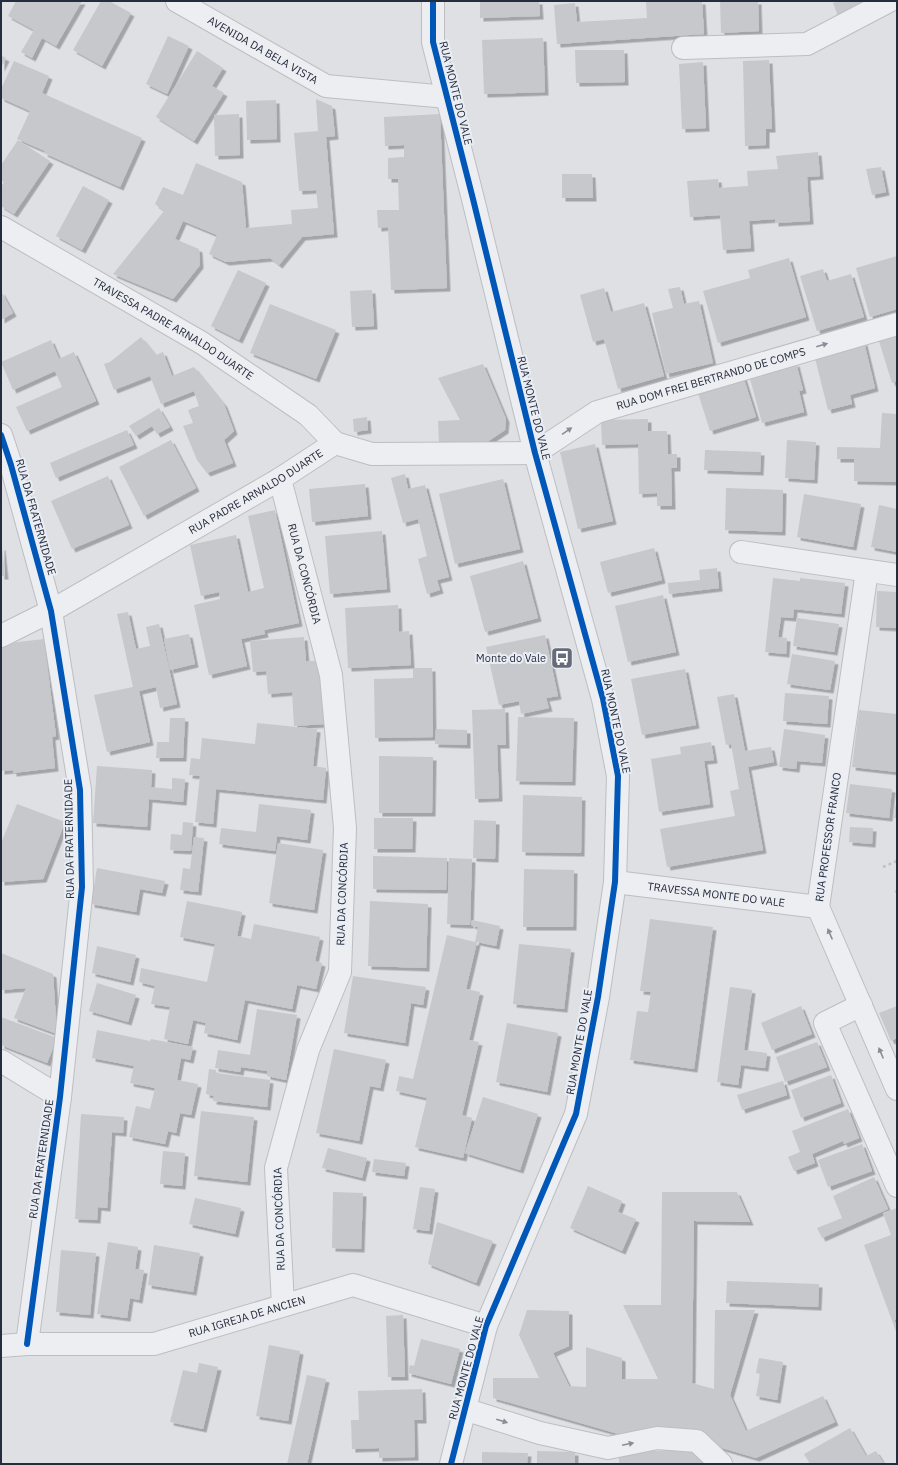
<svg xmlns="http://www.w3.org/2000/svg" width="898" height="1465" font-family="'IBM Plex Sans',sans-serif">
<defs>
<filter id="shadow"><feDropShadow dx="3.5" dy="3.5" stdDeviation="0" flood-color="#0004"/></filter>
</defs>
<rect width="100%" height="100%" fill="#dee0e4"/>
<g fill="#c6c8cc" filter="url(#shadow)">
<polygon points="16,1 82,1 56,46 42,38 32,58 21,52 34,30 8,16"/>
<polygon points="101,1 109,1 131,13 102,66 73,50"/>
<polygon points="480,1 539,1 540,16 480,18"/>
<polygon points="646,1 702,1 704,34 557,44 554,5 575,3 577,22 647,18"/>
<polygon points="720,1 758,1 759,31 721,33"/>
<polygon points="839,1 878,1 838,16 833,3"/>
<polygon points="168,36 189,46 167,94 146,84"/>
<polygon points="543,38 545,92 484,94 482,40"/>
<polygon points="575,50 624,50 625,82 576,83"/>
<polygon points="197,51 223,68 212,86 224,93 194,141 156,117"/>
<polygon points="2,56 6,58 1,68 1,57"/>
<polygon points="769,60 772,129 766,129 766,145 745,146 743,61"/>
<polygon points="14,61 49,76 42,93 142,138 120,187 44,153 45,151 17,139 30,111 1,98 1,89"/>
<polygon points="703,62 706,128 682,129 679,64"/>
<polygon points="316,99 332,106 335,136 326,137 334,234 302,237 279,265 270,258 226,262 209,254 217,235 183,221 175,239 199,249 200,265 173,299 113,274 164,211 155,204 163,187 183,195 196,163 242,182 246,228 292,224 291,210 318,208 316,190 299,191 294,133 318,131"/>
<polygon points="276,100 277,139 247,140 246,101"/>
<polygon points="239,114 240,155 215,156 214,115"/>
<polygon points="440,114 447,288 391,290 388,227 378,228 377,210 399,210 398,179 388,179 388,158 404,157 404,145 385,146 384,117"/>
<polygon points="18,140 50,161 14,214 1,206 1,187 4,182 1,180 1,165"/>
<polygon points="818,152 820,176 807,177 810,221 775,223 775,219 749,221 751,248 723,250 720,215 690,217 687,181 718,179 719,188 748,186 747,171 778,169 776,156"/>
<polygon points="881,167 886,192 872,195 866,169"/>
<polygon points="562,174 592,174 593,198 562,198"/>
<polygon points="83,186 109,200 82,250 56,236"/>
<polygon points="897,256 897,309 870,317 856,268"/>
<polygon points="789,258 806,317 718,343 703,291 750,278 748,270"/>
<polygon points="823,269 827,281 851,274 864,317 817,331 800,276"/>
<polygon points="238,270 266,283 239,340 211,326"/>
<polygon points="680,287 684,304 699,301 713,363 666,374 652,313 673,308 668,289"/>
<polygon points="604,288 611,312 644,303 664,376 618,389 604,339 593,342 580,295"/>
<polygon points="372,290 374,326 352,327 350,291"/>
<polygon points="1,291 13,313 1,320"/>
<polygon points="270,304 336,330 316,379 250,353"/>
<polygon points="897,331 897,381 892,383 878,338"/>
<polygon points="141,337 156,355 163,352 172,376 194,367 224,404 234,431 224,440 233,463 207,473 197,460 183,426 193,423 188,410 199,406 194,391 161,404 150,376 114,390 104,364 110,362"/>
<polygon points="51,340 59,359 74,352 96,401 27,431 16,407 62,387 55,371 13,390 1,362"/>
<polygon points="864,342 875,388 850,395 852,404 828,410 814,354"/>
<polygon points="796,363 803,390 799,391 804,412 762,423 749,375"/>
<polygon points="483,364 506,419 505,430 487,442 439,444 438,421 460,420 438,378"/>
<polygon points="743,376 756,417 710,431 697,390"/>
<polygon points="159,408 170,427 157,434 152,426 136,436 129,426"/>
<polygon points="882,413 897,414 897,482 854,481 854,459 837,459 837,447 880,448"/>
<polygon points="367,417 368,430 354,432 353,419"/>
<polygon points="648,419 648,431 667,431 668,454 677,454 677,468 671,468 672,506 657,506 657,493 639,494 638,444 602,445 601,420"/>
<polygon points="127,430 134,445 56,478 50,463"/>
<polygon points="171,440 196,488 144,516 119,467"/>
<polygon points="787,440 816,442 814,480 785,478"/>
<polygon points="595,444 613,521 578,529 560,452"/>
<polygon points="705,450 761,452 760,472 704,470"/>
<polygon points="405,474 408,489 425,485 449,577 437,580 440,590 427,594 418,559 427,556 418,519 403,523 391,478"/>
<polygon points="108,476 129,525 72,549 51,501"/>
<polygon points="503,479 520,549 455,564 439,494"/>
<polygon points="365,484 368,516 312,522 309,489"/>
<polygon points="726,488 783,490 782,532 725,530"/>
<polygon points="804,494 861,504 853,547 797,537"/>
<polygon points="879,505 897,509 897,552 871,547"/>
<polygon points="275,510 299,623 264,630 265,634 241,639 247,666 209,675 194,605 220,599 219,592 201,596 190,545 236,535 248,592 264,588 248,516"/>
<polygon points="382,531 387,589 330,594 325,536"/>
<polygon points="1,547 2,547 5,576 1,576"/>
<polygon points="654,548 662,580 608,593 600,562"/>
<polygon points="523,561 538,618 485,632 470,576"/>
<polygon points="717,568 719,588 669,594 668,583 700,580 699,570"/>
<polygon points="773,578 800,581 800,578 845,583 841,614 794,609 793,618 781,617 778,637 787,638 786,654 765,652"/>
<polygon points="877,591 897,592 897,628 876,627"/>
<polygon points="663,595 676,652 628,662 615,606"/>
<polygon points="398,605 399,632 409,631 411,665 348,668 345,608"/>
<polygon points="128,612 136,649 150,646 146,627 159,624 177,704 160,708 156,687 139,691 150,742 107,752 94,695 133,687 117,614"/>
<polygon points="797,618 839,624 834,652 793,646"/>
<polygon points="189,634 195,664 170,670 164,639"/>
<polygon points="545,635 558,696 546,698 549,708 521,714 519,701 499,705 486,647"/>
<polygon points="304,637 306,661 320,661 324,724 294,726 292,692 268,694 266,671 253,672 250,641"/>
<polygon points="44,639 56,736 52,737 55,768 13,773 13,770 1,771 1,644"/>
<polygon points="792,654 835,661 830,690 787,684"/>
<polygon points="413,668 432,668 433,737 375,738 374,679 413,678"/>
<polygon points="685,669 696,725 642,735 631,679"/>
<polygon points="785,693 829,696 827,724 783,721"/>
<polygon points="734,694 745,751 771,747 774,762 748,767 763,850 667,867 660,829 735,816 730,791 739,789 731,744 726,745 717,697"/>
<polygon points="505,709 506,745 497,745 499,798 475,799 472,710"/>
<polygon points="859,710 897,714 897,772 852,767"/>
<polygon points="518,717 574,718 572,782 516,781"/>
<polygon points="170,718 185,718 183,758 156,758 157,742 169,742"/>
<polygon points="257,723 317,729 313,766 326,768 323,800 216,789 213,824 195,822 200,776 189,775 191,758 200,759 202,738 255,744"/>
<polygon points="436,729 467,730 467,745 435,744"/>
<polygon points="784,729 825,735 822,763 797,761 796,769 779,767"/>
<polygon points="711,742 714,760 704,761 710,804 659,812 651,759 681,754 680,747"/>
<polygon points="379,756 433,757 432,813 379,813"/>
<polygon points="97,766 152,770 151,787 172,789 172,778 185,779 183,802 149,799 147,827 93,823"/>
<polygon points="850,784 892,789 889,818 846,813"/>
<polygon points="523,795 582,797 581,853 522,852"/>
<polygon points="896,803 897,803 897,818 894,818"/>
<polygon points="17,804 65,822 43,879 1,882 1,843"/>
<polygon points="259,804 311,810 307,840 277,836 275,851 219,844 221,828 256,832"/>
<polygon points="374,818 413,818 412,849 374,849"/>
<polygon points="474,820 496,821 495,859 473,858"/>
<polygon points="183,822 193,823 191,851 170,850 171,834 182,835"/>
<polygon points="850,827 873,828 872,844 849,842"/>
<polygon points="194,837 204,838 198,892 180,890 183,868 190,869"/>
<polygon points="278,843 323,850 314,910 269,903"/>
<polygon points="373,856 447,858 446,890 373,889"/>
<polygon points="449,858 472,859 470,925 447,924"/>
<polygon points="97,868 165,881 162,893 140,889 136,912 91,904"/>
<polygon points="524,869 574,870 573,927 523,927"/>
<polygon points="187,901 242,912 237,936 251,939 254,924 320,937 315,961 322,963 316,989 297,985 292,1009 245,1000 237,1040 204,1033 206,1023 193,1020 188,1044 164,1039 170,1007 151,1004 155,986 139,982 141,968 207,982 215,944 180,937"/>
<polygon points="370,901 428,904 426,968 368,966"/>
<polygon points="650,919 713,927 694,1069 630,1060 637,1011 648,1012 651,992 640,991"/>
<polygon points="472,920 500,926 496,946 477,942 466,989 480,992 469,1040 479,1042 462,1115 472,1118 463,1158 415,1147 427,1098 396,1091 399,1076 413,1079 447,935 475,942 478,927 471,925"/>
<polygon points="519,944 571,949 564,1009 513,1004"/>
<polygon points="97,946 136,955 130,982 92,973"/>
<polygon points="1,953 53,974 57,1034 14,1018 26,988 1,990"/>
<polygon points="353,976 426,987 423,1005 411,1003 405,1043 344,1033"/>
<polygon points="97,983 136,995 128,1022 89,1011"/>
<polygon points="730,987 752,990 744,1050 767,1053 765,1068 741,1065 738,1085 717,1082"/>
<polygon points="801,1006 812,1034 772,1050 761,1023"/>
<polygon points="897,1006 897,1038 891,1041 879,1013"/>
<polygon points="257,1009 297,1015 286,1080 267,1076 267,1071 241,1067 240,1072 215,1068 218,1050 250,1055"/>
<polygon points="1,1017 57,1038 47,1063 1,1045"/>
<polygon points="507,1023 558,1033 547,1092 496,1082"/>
<polygon points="97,1030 150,1041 151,1039 193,1047 190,1060 181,1058 177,1080 198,1084 191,1115 180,1113 176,1133 168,1131 165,1144 129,1137 136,1106 150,1109 155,1088 130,1083 134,1066 92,1058"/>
<polygon points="817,1042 827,1067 785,1082 776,1057"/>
<polygon points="334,1049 386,1060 380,1088 370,1086 359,1141 316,1133"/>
<polygon points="209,1069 216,1070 216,1073 270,1080 267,1107 213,1101 214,1096 206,1094"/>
<polygon points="831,1075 841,1103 801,1118 791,1090"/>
<polygon points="783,1081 787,1095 742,1110 737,1095"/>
<polygon points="483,1097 538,1114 520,1170 465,1153"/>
<polygon points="848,1109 859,1138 844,1144 843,1141 812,1154 815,1163 794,1171 788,1157 800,1152 792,1131"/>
<polygon points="201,1111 254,1117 247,1182 194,1176"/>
<polygon points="81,1114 124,1117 123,1133 112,1132 107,1208 98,1207 97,1220 75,1219"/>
<polygon points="862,1144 872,1171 828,1187 818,1160"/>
<polygon points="328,1148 367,1158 362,1178 322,1168"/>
<polygon points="163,1151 185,1153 182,1186 160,1184"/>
<polygon points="374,1159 406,1163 404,1176 372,1172"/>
<polygon points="874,1177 888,1209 822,1238 817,1228 842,1218 833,1196"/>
<polygon points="588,1186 622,1201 618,1212 636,1219 622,1251 570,1228"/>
<polygon points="420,1187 435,1189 429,1231 413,1229"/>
<polygon points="333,1192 363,1193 361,1249 332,1248"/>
<polygon points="662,1192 737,1192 750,1222 694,1221 692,1383 714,1389 715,1310 755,1310 730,1395 746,1431 823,1396 835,1422 756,1458 654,1428 650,1443 493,1398 493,1378 539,1378 519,1335 527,1310 569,1311 569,1346 553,1353 569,1386 586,1387 586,1347 622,1358 622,1379 658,1379 623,1305 661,1305"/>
<polygon points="195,1198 241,1208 235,1234 189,1224"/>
<polygon points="897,1208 897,1238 895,1238 897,1242 897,1319 894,1320 897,1327 897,1334 864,1245 891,1235 883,1213"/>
<polygon points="437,1222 493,1241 476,1283 428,1264"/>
<polygon points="108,1242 138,1247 135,1269 144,1270 139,1300 130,1298 127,1318 97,1314"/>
<polygon points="154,1245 200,1253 193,1292 148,1285"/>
<polygon points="61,1250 96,1253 90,1315 56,1312"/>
<polygon points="727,1281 819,1284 818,1307 726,1303"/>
<polygon points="403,1315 405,1377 388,1377 386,1316"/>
<polygon points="421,1339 460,1349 451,1384 408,1373 410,1365 414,1366"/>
<polygon points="269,1345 300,1351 288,1421 256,1416"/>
<polygon points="759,1358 783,1362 777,1400 756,1396 760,1374 756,1373"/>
<polygon points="199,1363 218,1367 203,1429 170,1422 183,1370 197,1373"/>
<polygon points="307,1375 326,1379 307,1464 287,1464"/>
<polygon points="422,1389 423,1420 414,1420 415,1457 379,1458 379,1448 352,1449 351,1420 359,1420 358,1391"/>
<polygon points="850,1428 866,1456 876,1451 884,1464 810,1464 804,1454"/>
<polygon points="714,1449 721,1464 619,1464 619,1452"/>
<polygon points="537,1451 575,1452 575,1464 537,1464"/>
<polygon points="482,1452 528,1453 527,1464 482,1464"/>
</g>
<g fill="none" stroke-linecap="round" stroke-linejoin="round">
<g stroke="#bcbec2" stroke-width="24">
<g id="minor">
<path id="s1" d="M177,1L326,86L447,97"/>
<polyline points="433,1 433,42 473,199 535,453 603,699 618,776 615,882 598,997 576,1114 486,1326 451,1464"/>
<polyline points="683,48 807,44 889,1"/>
<path id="s2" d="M1,227L202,343L308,415L335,443"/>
<polyline points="1,435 11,465 51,611 80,790 82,887 60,1097 27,1344"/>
<path id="s3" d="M535,453L597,412L897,324"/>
<path id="s4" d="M280,479L331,675L345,828L340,972L308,1050L276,1168L283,1305"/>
<polyline points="741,552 897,575"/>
<polyline points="867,571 818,907 897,1089"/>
<path id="s5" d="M1,636L51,611L280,479L335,443L372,454L535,453"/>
<path id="s6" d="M615,882L818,907"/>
<polyline points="861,1005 825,1023 897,1186"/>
<polyline points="1,1061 60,1097"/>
<path id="s7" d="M1,1346L27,1344H154L353,1285L486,1326"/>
<polyline points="464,1409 540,1433 608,1448 657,1438 697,1441 721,1464"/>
</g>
</g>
<g stroke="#c0c1c7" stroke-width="2.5" stroke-dasharray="3 3" stroke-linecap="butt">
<polyline points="883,867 897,861"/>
<polyline points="895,892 897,891"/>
</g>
<use href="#minor" stroke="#edeef1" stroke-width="22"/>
<g stroke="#eaeef4" stroke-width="8">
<g id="cycleway">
<polyline points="433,1 433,42 473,199 535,453 603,699 618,776 615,882 598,997 576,1114 486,1326 451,1464"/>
<polyline points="1,435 11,465 51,611 80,790 82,887 60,1097 27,1344"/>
</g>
</g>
<use href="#cycleway" stroke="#0057b8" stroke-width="6"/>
</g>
<defs><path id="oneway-solid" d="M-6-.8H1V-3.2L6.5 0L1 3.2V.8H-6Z"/></defs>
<g fill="#888d98">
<use href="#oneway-solid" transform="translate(822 345) rotate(-16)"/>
<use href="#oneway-solid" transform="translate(567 431) rotate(-34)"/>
<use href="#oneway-solid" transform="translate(830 934) rotate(-113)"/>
<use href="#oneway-solid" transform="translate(881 1053) rotate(-113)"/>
<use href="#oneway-solid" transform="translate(502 1421) rotate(17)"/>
<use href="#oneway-solid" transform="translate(628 1444) rotate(-12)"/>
</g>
<defs>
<g id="bus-square" transform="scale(1.15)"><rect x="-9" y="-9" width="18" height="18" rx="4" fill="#656b78" stroke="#eaeef4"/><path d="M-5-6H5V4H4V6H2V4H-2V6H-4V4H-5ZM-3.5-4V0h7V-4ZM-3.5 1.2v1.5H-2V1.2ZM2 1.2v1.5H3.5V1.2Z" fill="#fff"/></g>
</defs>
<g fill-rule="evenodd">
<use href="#bus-square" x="562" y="658"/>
</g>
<g text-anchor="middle" stroke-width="4" stroke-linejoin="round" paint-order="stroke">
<g font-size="11" fill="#242c3e" stroke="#eaeef4">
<text dy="4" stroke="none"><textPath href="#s1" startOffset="99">AVENIDA DA BELA VISTA</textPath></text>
<text transform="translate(456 93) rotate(76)" y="4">RUA MONTE DO VALE</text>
<text dy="4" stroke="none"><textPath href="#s2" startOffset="200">TRAVESSA PADRE ARNALDO DUARTE</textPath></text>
<text dy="4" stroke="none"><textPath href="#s3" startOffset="193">RUA DOM FREI BERTRANDO DE COMPS</textPath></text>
<text transform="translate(534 408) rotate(76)" y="4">RUA MONTE DO VALE</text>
<text dy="4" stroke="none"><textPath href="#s5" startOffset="293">RUA PADRE ARNALDO DUARTE</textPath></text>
<text transform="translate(36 517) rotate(74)" y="4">RUA DA FRATERNIDADE</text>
<text dy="4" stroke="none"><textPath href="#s4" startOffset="98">RUA DA CONCÓRDIA</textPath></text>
<text transform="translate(616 721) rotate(78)" y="4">RUA MONTE DO VALE</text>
<text transform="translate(828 837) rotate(-82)" y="4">RUA PROFESSOR FRANCO</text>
<text transform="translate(69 839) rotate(-91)" y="4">RUA DA FRATERNIDADE</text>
<text transform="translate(342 894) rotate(-88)" y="4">RUA DA CONCÓRDIA</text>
<text dy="4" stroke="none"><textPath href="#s6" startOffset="102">TRAVESSA MONTE DO VALE</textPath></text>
<text transform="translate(579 1042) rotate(-80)" y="4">RUA MONTE DO VALE</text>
<text transform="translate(41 1159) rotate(-82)" y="4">RUA DA FRATERNIDADE</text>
<text transform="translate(279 1219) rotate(-92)" y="4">RUA DA CONCÓRDIA</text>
<text dy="4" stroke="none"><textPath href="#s7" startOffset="250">RUA IGREJA DE ANCIEN</textPath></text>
<text transform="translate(466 1368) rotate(-75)" y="4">RUA MONTE DO VALE</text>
</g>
<g font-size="11" fill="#242c3e" stroke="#eaeef4" text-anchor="end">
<text x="546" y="662">Monte do Vale</text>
</g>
</g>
<rect width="898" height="1465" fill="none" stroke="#242c3e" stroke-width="4"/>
</svg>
